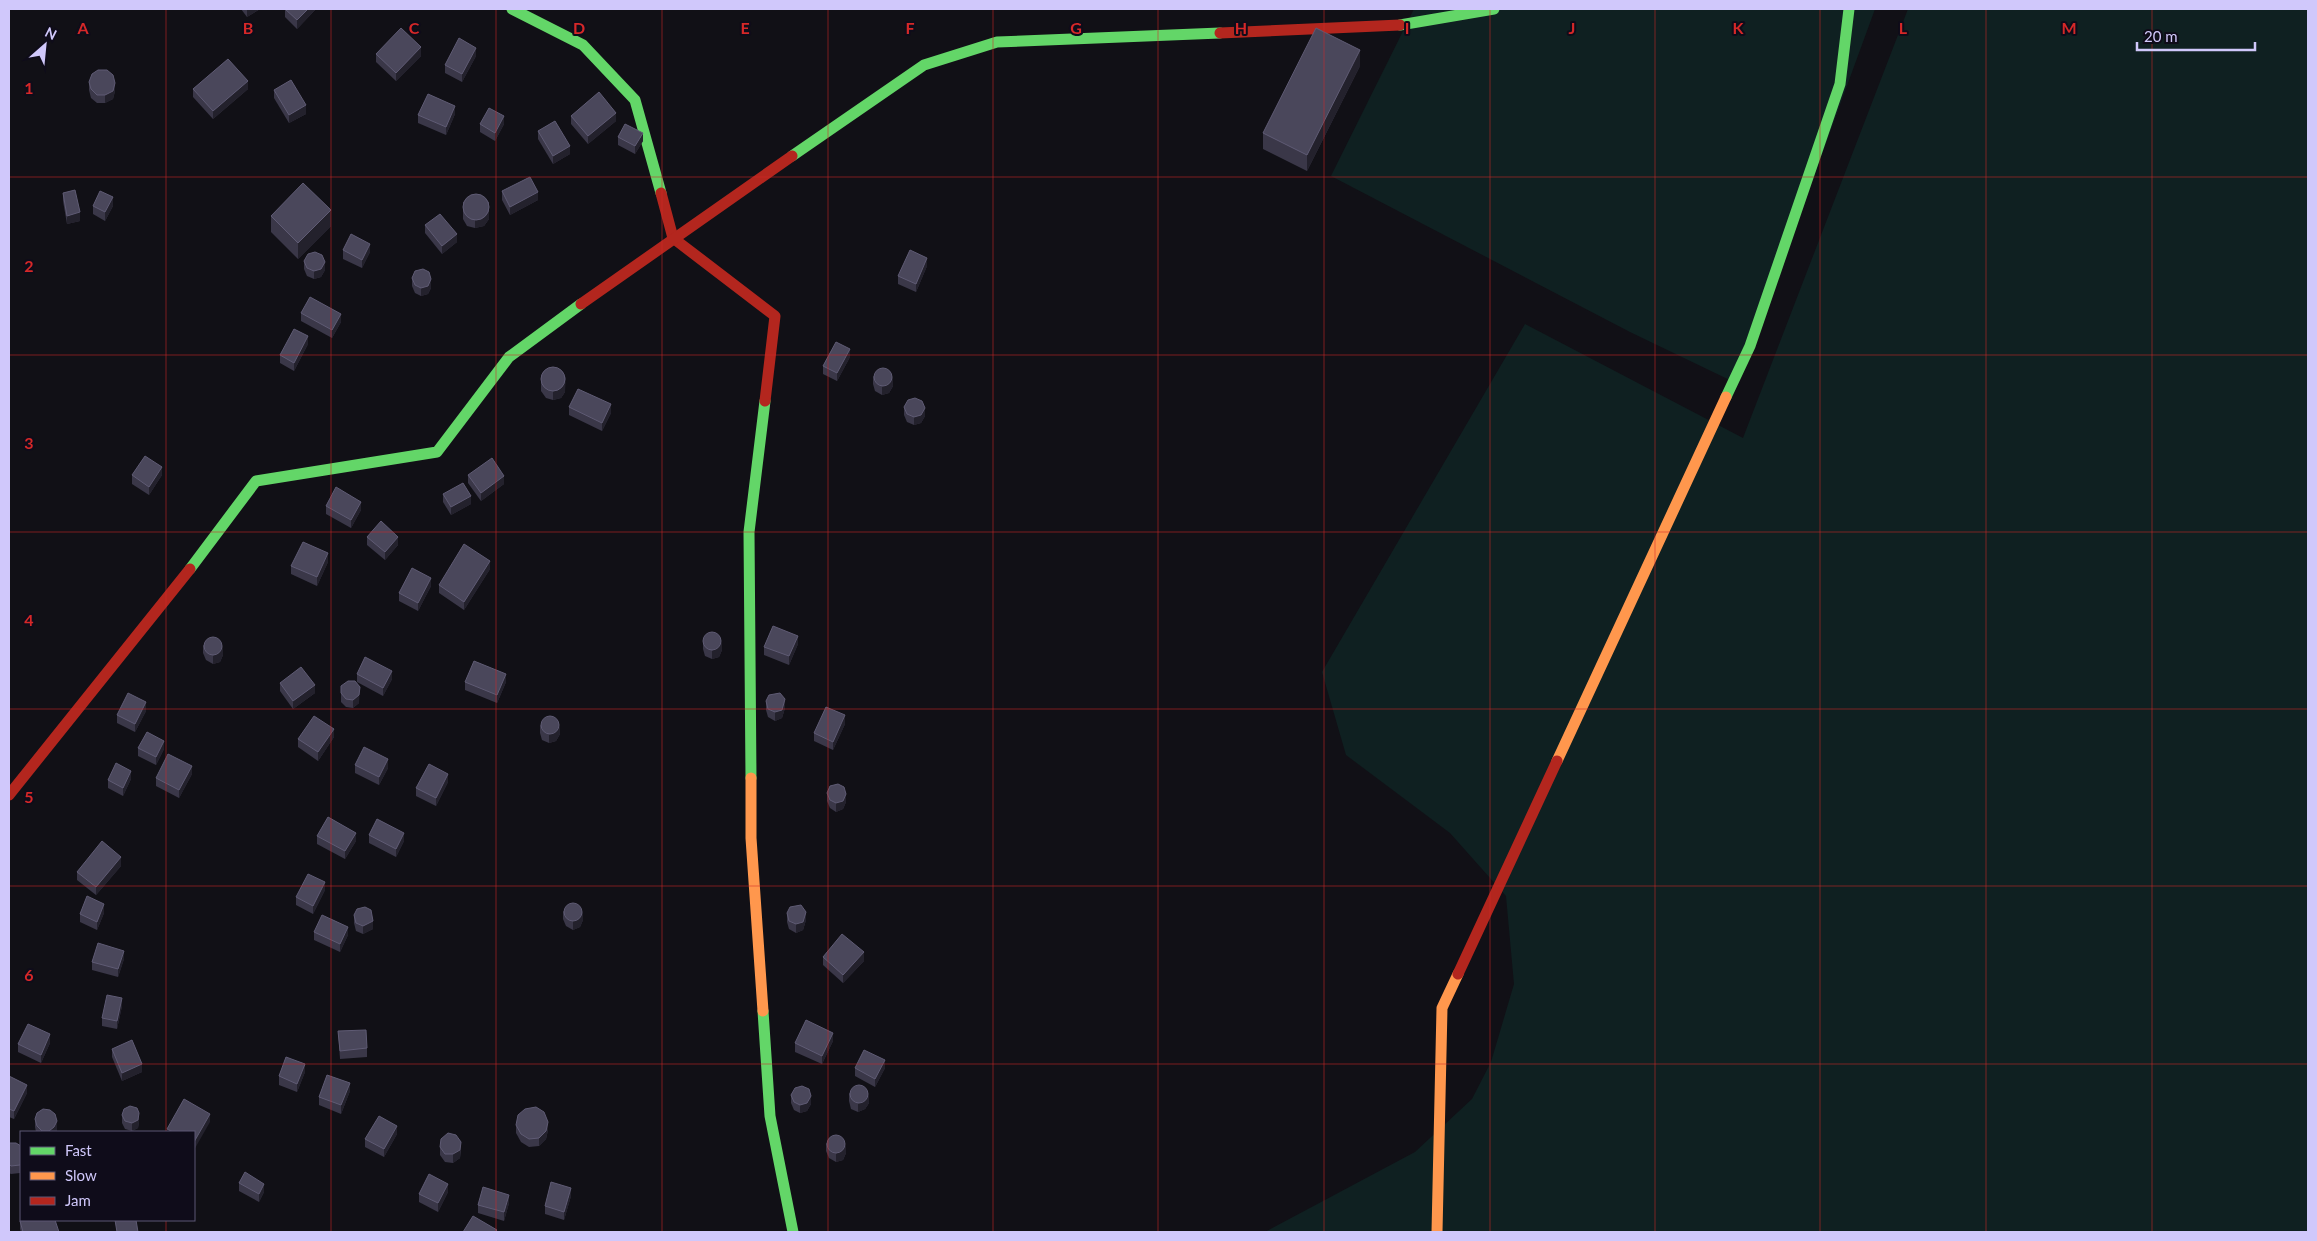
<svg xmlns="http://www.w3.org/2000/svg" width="2317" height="1241" font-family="Lato,sans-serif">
<rect width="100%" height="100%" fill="#111016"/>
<g fill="#0f2021">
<polygon points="1414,9 1875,9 1738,384 1630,332 1331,176"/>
<polygon points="1908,9 2308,9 2308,1232 1265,1232 1415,1152 1472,1099 1491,1062 1514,984 1506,896 1450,833 1346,755 1322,672 1525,324 1743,438"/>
</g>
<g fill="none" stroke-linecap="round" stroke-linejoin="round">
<g stroke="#63d668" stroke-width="11">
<polyline points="512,9 583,45 635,100 661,193"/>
<polyline points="1400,25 1494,9"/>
<polyline points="792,156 924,65 997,42 1220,33"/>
<polyline points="1726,397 1750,346 1840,84 1849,9"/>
<polyline points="190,569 256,481 437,452 509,357 581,304"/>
<polyline points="751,778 749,532 765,401"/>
<polyline points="763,1011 770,1116 793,1232"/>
</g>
<g stroke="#ff974d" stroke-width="11">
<polyline points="1557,761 1726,397"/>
<polyline points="751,778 751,838 763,1011"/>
<polyline points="1437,1232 1442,1008 1458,974"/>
</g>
<g stroke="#b3261e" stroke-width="11">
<polyline points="1220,33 1400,25"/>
<polyline points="661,193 673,238 775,316 765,401"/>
<polyline points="581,304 792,156"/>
<polyline points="9,795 190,569"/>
<polyline points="1458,974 1557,761"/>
</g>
</g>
<g fill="#3a3748">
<polygon points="241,9 260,9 247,17"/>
<polygon points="285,9 316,9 297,29 285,17"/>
<polygon points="376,54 421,56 396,81 376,62"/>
<polygon points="476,56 462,82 445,73 445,65"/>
<polygon points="1360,66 1307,171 1263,149 1263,133"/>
<polygon points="89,82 115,91 113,99 105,103 97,103 91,98 89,90"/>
<polygon points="193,89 248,89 213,119 193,97"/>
<polygon points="274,90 306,114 289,123 274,98"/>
<polygon points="455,114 446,135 418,123 418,115"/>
<polygon points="571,116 616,121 588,144 571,124"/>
<polygon points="480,124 504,124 495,141 480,132"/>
<polygon points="538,131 570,154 553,164 538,139"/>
<polygon points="618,137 643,141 635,154 618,145"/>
<polygon points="502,191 538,200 510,215 502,200"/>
<polygon points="63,193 80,221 67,224 63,201"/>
<polygon points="463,202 489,202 489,219 484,226 475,228 467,226 463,219"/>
<polygon points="93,206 113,206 105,221 93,214"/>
<polygon points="271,216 331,226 298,259 271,232"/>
<polygon points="425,225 457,242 442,254 425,233"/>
<polygon points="343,250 370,252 362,268 343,259"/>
<polygon points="304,261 325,270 321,277 314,279 307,276 304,269"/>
<polygon points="927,266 916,292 898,284 898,276"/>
<polygon points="412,278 431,288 428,294 421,296 415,293 412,286"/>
<polygon points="301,313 341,322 332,338 301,321"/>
<polygon points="308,344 294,371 280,363 280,355"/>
<polygon points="850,357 837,381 823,374 823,366"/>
<polygon points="541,375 565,392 561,398 553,400 546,398 541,391"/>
<polygon points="873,376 893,386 889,393 882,395 875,391 873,384"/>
<polygon points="569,407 611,413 602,431 569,415"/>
<polygon points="904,407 925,416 921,423 914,425 907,422 904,415"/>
<polygon points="132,475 162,475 149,495 132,484"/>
<polygon points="468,475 504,484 481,501 468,483"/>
<polygon points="443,494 471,504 451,515 443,502"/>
<polygon points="326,506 361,510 351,528 326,514"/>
<polygon points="367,537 398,545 385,560 367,545"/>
<polygon points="328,562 317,586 291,574 291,566"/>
<polygon points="490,569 464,610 439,593 439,585"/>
<polygon points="431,586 418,611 399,601 399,593"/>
<polygon points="703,641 722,650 719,657 712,659 705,656 703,649"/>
<polygon points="798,644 789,665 764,655 764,647"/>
<polygon points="203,645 223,655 220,662 213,664 206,660 203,653"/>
<polygon points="357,674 392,679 383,696 357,682"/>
<polygon points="465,682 506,682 497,703 465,690"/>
<polygon points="280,683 315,693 293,709 280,691"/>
<polygon points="341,686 359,703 353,708 346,707 341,702"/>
<polygon points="766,701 785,708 782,718 775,721 768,717 766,710"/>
<polygon points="146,711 135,732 117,723 117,715"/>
<polygon points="845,724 833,750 814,741 814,733"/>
<polygon points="540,725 560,734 556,741 549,743 542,740 540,733"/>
<polygon points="334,737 318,761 298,747 298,739"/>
<polygon points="138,748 164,749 156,765 138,756"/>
<polygon points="355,765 388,768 379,785 355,773"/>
<polygon points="192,774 179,798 156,786 156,778"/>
<polygon points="131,779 123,796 108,788 108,780"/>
<polygon points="448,782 436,806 416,796 416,788"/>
<polygon points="827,793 846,802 843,809 836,812 830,808 827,801"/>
<polygon points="369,835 404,841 396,857 369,843"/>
<polygon points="317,836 356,841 345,859 317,844"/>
<polygon points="121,866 96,895 77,880 77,872"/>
<polygon points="325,890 313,914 296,905 296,897"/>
<polygon points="563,911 583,920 580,927 573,930 566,926 563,919"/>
<polygon points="104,913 97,930 80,922 80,914"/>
<polygon points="787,913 806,920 803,930 796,933 789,929 787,922"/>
<polygon points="354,915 373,929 363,934 356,931 354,923"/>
<polygon points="314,932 348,935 340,952 314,940"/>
<polygon points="823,957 864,961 843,983 823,965"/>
<polygon points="124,959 118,977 92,970 92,962"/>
<polygon points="122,1006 117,1029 102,1026 102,1018"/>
<polygon points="338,1031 367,1048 367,1057 340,1059"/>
<polygon points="833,1041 822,1064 795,1052 795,1043"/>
<polygon points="50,1043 41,1063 18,1052 18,1044"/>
<polygon points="112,1049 142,1072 122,1081 112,1057"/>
<polygon points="855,1068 885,1068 875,1087 855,1076"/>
<polygon points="305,1072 297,1092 279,1085 279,1076"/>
<polygon points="9,1076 27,1093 14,1119 9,1117"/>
<polygon points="350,1091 341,1114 319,1105 319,1097"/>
<polygon points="849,1093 869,1103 865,1109 858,1112 851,1109 849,1101"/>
<polygon points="791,1095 811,1104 807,1111 800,1113 794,1110 791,1103"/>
<polygon points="122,1115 139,1122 138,1128 132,1131 125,1129 122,1123"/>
<polygon points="35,1119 57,1129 56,1132 36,1132 35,1127"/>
<polygon points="516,1125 548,1130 546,1139 539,1146 529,1147 521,1142 516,1133"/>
<polygon points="397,1134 384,1157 365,1147 365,1139"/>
<polygon points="9,1143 21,1146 20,1173 11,1174 9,1173"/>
<polygon points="826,1143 846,1153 843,1160 836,1162 829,1158 826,1151"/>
<polygon points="440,1147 461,1150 460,1158 453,1163 445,1162 440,1155"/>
<polygon points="239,1183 264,1192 259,1202 239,1191"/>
<polygon points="448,1192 438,1212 419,1202 419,1194"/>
<polygon points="571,1196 564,1220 545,1214 545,1206"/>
<polygon points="509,1203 504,1221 478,1213 478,1205"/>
<polygon points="20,1221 59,1232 21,1232 20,1229"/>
</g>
<g fill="#23212c">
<polygon points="247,9 260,9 247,17"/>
<polygon points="308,9 316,9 297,29 297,20"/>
<polygon points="421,47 421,56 396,81 396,73"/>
<polygon points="476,48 476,56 462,82 462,74"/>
<polygon points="1360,50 1360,66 1307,171 1307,155"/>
<polygon points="248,81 248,89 213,119 213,111"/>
<polygon points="115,83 115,91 113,99 105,103 105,95"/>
<polygon points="306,105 306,114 289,123 289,115"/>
<polygon points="455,106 455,114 446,135 446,127"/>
<polygon points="616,113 616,121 588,144 588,136"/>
<polygon points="504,116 504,124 495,141 495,133"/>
<polygon points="643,133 643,141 635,154 635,146"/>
<polygon points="570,146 570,154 553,164 553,156"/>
<polygon points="538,192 538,200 510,215 510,207"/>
<polygon points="113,197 113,206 105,221 105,212"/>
<polygon points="331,210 331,226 298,259 298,243"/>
<polygon points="489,211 489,219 484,226 475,228 475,220"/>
<polygon points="80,212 80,221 67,224 67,216"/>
<polygon points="457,234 457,242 442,254 442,246"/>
<polygon points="370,244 370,252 362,268 362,260"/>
<polygon points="927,258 927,266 916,292 916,284"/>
<polygon points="325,262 325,270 321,277 314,279 314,271"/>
<polygon points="431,279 431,288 428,294 421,296 421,288"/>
<polygon points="341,314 341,322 332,338 332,330"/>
<polygon points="308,336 308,344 294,371 294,363"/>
<polygon points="850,349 850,357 837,381 837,373"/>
<polygon points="566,376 565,392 561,398 553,400 553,392"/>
<polygon points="893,377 893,386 889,393 882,395 882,387"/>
<polygon points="611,404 611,413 602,431 602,423"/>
<polygon points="925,408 925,416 921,423 914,425 914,417"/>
<polygon points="162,467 162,475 149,495 149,487"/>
<polygon points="504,476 504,484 481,501 481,493"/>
<polygon points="471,496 471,504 451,515 451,507"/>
<polygon points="361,502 361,510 351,528 351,520"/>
<polygon points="398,537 398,545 385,560 385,552"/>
<polygon points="328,553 328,562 317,586 317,577"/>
<polygon points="490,561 490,569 464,610 464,602"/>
<polygon points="431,578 431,586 418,611 418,603"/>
<polygon points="798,636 798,644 789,665 789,656"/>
<polygon points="722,642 722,650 719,657 712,659 712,651"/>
<polygon points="223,646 223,655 220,662 213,664 213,656"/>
<polygon points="392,671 392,679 383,696 383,688"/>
<polygon points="506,674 506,682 497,703 497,695"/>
<polygon points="315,685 315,693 293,709 293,701"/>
<polygon points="360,687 359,703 353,708 353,700"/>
<polygon points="785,699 785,708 782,718 775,721 775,712"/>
<polygon points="146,702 146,711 135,732 135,724"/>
<polygon points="845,715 845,724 833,750 833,742"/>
<polygon points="560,726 560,734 556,741 549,743 549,735"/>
<polygon points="334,729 334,737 318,761 318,752"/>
<polygon points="164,741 164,749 156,765 156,757"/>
<polygon points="388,759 388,768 379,785 379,777"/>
<polygon points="192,766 192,774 179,798 179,790"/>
<polygon points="131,771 131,779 123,796 123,788"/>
<polygon points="448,774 448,782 436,806 436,798"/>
<polygon points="846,794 846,802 843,809 836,812 836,803"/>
<polygon points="356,833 356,841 345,859 345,851"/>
<polygon points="404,833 404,841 396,857 396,849"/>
<polygon points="121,857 121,866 96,895 96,887"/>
<polygon points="325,882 325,890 313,914 313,906"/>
<polygon points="104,904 104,913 97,930 97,922"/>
<polygon points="583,912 583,920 580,927 573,930 573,921"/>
<polygon points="806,912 806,920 803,930 796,933 796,924"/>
<polygon points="373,921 373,929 363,934 363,926"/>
<polygon points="348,927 348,935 340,952 340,944"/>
<polygon points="124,951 124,959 118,977 118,969"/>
<polygon points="864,952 864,961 843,983 843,975"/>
<polygon points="122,998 122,1006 117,1029 117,1021"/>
<polygon points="833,1033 833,1041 822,1064 822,1056"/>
<polygon points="50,1034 50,1043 41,1063 41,1055"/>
<polygon points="885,1060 885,1068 875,1087 875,1079"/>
<polygon points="142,1064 142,1072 122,1081 122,1073"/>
<polygon points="305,1064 305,1072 297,1092 297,1084"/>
<polygon points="350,1083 350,1091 341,1114 341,1105"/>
<polygon points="27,1085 27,1093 14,1119 14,1111"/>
<polygon points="869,1095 869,1103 865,1109 858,1112 858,1104"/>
<polygon points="811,1096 811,1104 807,1111 800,1113 800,1105"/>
<polygon points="139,1113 139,1122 138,1128 132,1131 132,1123"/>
<polygon points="210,1114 210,1122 194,1150 194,1142"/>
<polygon points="57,1121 57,1129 56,1132 49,1132 49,1131"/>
<polygon points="548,1122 548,1130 546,1139 539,1146 539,1138"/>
<polygon points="397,1126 397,1134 384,1157 384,1149"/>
<polygon points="461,1142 460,1158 453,1163 453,1154"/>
<polygon points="846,1145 846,1153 843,1160 836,1162 836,1154"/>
<polygon points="21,1163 21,1171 20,1173 20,1165"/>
<polygon points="264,1184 264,1192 259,1202 259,1194"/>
<polygon points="448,1184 448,1192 438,1212 438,1203"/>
<polygon points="571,1188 571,1196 564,1220 564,1212"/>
<polygon points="509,1195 509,1203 504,1221 504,1212"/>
</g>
<g fill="#4a475b" stroke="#5f5b74">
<polygon points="285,9 308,9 297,20"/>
<polygon points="401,28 421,47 396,73 376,54"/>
<polygon points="1316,28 1360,50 1307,155 1263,133"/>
<polygon points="459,38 476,48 462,74 445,65"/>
<polygon points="228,59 248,81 213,111 193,89"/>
<polygon points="98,70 107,70 113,75 115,83 113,91 105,95 97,95 91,89 89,82 92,74"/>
<polygon points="291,80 306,105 289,115 274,90"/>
<polygon points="599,92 616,113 588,136 571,116"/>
<polygon points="428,94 455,106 446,127 418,115"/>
<polygon points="489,108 504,116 495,133 480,124"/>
<polygon points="555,121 570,146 553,156 538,131"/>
<polygon points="625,124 643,133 635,146 618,137"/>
<polygon points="530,177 538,192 510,207 502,191"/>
<polygon points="303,183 331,210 298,243 271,216"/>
<polygon points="75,190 80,212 67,216 63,193"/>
<polygon points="100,191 113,197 105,212 93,206"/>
<circle cx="476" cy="207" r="13"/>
<polygon points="440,214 457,234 442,246 425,225"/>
<polygon points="351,234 370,244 362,260 343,250"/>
<polygon points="910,250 927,258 916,284 898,276"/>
<polygon points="315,252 322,255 325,262 321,269 314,271 307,268 304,261 308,254"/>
<polygon points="423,269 429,272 431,279 428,286 421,288 415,285 412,278 415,271"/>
<polygon points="310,297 341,314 332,330 301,313"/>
<polygon points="294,329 308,336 294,363 280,355"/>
<polygon points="836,342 850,349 837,373 823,366"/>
<circle cx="553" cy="379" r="12"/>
<circle cx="883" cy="377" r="9"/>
<polygon points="578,389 611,404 602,423 569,407"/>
<polygon points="915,398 922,401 925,408 921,415 914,417 907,414 904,407 908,400"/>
<polygon points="145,456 162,467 149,487 132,475"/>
<polygon points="492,458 504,476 481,493 468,475"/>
<polygon points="463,483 471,496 451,507 443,494"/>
<polygon points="336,487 361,502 351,520 326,506"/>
<polygon points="381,521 398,537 385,552 367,537"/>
<polygon points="303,542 328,553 317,577 291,566"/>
<polygon points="464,544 490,561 464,602 439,585"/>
<polygon points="412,568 431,578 418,603 399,593"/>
<polygon points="773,626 798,636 789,656 764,647"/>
<circle cx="712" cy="641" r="9"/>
<circle cx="213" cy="646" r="9"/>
<polygon points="365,657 392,671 383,688 357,674"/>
<polygon points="474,661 506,674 497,695 465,682"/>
<polygon points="301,667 315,685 293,701 280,683"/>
<polygon points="348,681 355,681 360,687 359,695 353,700 346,699 341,693 341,686"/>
<polygon points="128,693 146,702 135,724 117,715"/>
<polygon points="780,693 785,699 782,710 775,712 768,709 766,701 769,695"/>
<polygon points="826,707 845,715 833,742 814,733"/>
<circle cx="550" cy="725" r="9"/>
<polygon points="314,716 334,729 318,752 298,739"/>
<polygon points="147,732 164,741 156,757 138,748"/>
<polygon points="364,747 388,759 379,777 355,765"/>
<polygon points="168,754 192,766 179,790 156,778"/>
<polygon points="116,763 131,771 123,788 108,780"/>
<polygon points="429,764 448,774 436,798 416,788"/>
<polygon points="838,784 844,787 846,794 843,801 836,803 830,800 827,793 830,786"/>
<polygon points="328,817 356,833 345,851 317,836"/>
<polygon points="377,819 404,833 396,849 369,835"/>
<polygon points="102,841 121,857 96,887 77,872"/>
<polygon points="308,874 325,882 313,906 296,897"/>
<polygon points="87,896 104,904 97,922 80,914"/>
<circle cx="573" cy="912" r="9"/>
<polygon points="801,905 806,912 803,922 796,924 789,921 787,913 790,907"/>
<polygon points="365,907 371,910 373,921 363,926 356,923 354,915 357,909"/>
<polygon points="322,915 348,927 340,944 314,932"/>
<polygon points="842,934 864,952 843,975 823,957"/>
<polygon points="98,943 124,951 118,969 92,962"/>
<polygon points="107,995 122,998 117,1021 102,1018"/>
<polygon points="806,1020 833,1033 822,1056 795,1043"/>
<polygon points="28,1024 50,1034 41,1055 18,1044"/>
<polygon points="366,1030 367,1048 340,1051 338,1031"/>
<polygon points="132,1040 142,1064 122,1073 112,1049"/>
<polygon points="864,1050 885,1060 875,1079 855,1068"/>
<polygon points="286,1057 305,1064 297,1084 279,1076"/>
<polygon points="327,1075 350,1083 341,1105 319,1097"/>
<polygon points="9,1076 27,1085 14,1111 9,1109"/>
<circle cx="859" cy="1094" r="9"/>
<polygon points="802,1086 809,1089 811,1096 807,1103 800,1105 794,1102 791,1095 795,1088"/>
<polygon points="184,1099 210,1114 194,1142 194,1132 173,1132 167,1129"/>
<polygon points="130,1106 137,1108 139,1113 138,1120 132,1123 125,1121 122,1115 124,1109"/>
<polygon points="536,1107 544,1112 548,1122 546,1131 539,1138 529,1139 521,1134 516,1125 518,1115 525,1109"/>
<polygon points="43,1109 50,1110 55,1114 57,1121 54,1127 49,1131 42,1131 37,1126 35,1119 37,1113"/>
<polygon points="379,1116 397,1126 384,1149 365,1139"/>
<polygon points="448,1133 456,1135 461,1142 460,1150 453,1154 445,1154 440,1147 441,1139"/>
<circle cx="836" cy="1144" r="9"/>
<polygon points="9,1143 16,1143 21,1146 21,1163 20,1165 11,1166 9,1164"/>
<polygon points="245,1172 264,1184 259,1194 239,1183"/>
<polygon points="429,1174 448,1184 438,1203 419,1194"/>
<polygon points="551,1182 571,1188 564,1212 545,1206"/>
<polygon points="483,1187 509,1195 504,1212 478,1205"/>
<polygon points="473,1216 497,1230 495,1232 463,1232"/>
<polygon points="23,1220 55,1220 59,1232 23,1232 20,1221"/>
<polygon points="115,1220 136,1220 138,1232 117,1232"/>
</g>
<path fill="none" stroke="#d62828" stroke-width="1" stroke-opacity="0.55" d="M166,9V1132M331,9V1232M496,9V1232M662,9V1232M828,9V1232M993,9V1232M1158,9V1232M1324,9V1232M1490,9V1232M1655,9V1232M1820,9V1232M1986,9V1232M2152,9V1232M9,177H2308M9,355H2308M9,532H2308M9,709H2308M9,886H2308M9,1064H2308M166,1220V1232"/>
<g font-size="16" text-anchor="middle" font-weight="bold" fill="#d62828" stroke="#0f0c1a" stroke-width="4" stroke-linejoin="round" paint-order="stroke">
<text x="83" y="34">A</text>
<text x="248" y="34">B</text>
<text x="414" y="34">C</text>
<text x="579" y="34">D</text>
<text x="745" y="34">E</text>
<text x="910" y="34">F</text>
<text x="1076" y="34">G</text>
<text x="1241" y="34">H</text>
<text x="1407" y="34">I</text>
<text x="1572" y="34">J</text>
<text x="1738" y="34">K</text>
<text x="1903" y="34">L</text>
<text x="2069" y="34">M</text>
<text x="29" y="94">1</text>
<text x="29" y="272">2</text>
<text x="29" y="449">3</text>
<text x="29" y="626">4</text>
<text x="29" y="803">5</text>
<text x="29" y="981">6</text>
</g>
<rect width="2317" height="1241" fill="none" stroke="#d0c8fb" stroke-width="20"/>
<rect x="20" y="1131" width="175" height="90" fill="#0f0c1a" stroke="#5c5774"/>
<rect x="30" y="1147" width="25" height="8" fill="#63d668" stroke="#5c5774"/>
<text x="65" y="1156" font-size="15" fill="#d0c8fb">Fast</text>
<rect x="30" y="1172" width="25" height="8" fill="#ff974d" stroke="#5c5774"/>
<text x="65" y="1181" font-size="15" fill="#d0c8fb">Slow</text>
<rect x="30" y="1197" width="25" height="8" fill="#b3261e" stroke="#5c5774"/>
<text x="65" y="1206" font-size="15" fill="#d0c8fb">Jam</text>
<g transform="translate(45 45) rotate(27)" stroke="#0f0c1a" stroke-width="4" paint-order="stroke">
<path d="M0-4L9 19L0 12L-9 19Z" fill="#d0c8fb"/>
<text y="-8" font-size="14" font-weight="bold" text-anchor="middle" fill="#d0c8fb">N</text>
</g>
<path d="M2137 42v8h118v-8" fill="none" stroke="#d0c8fb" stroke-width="2.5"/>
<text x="2144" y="42" font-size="15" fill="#d0c8fb" stroke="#0f0c1a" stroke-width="4" paint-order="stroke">20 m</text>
</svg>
